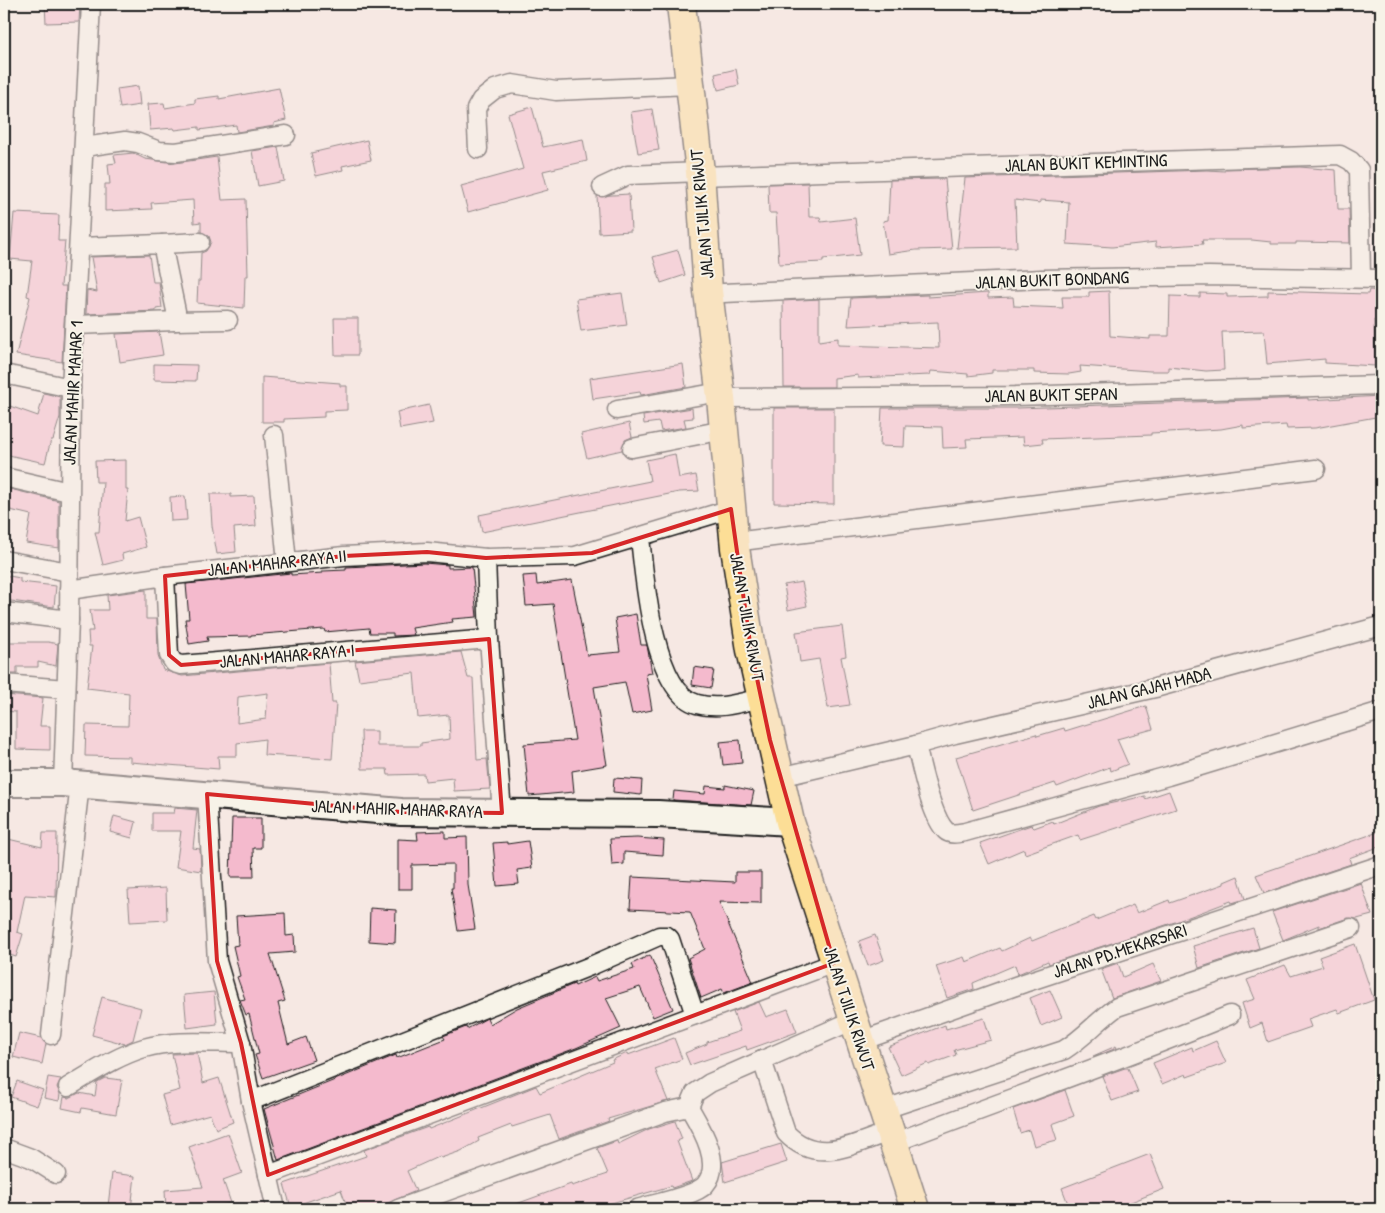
<svg xmlns="http://www.w3.org/2000/svg" width="1385" height="1213" font-family="'Patrick Hand',sans-serif">
<rect width="100%" height="100%" fill="#f6e8e3"/>
<filter id="ink" filterUnits="userSpaceOnUse"><feTurbulence type="fractalNoise" baseFrequency=".02" numOctaves="2"/><feDisplacementMap in="SourceGraphic" scale="10" xChannelSelector="R" yChannelSelector="G"/><feConvolveMatrix kernelMatrix="1 2 1 2 8 2 1 2 1" color-interpolation-filters="sRGB"/></filter>
<g filter="url(#ink)">
<g fill="#f4bacd" stroke="#1c1c1c" fill-rule="evenodd">
<polygon points="45,4 80,4 79,22 46,23"/>
<polygon points="736,69 739,85 718,90 715,74"/>
<polygon points="138,86 140,105 120,108 117,89"/>
<polygon points="279,88 286,120 274,123 274,126 237,132 236,125 199,130 199,127 175,130 174,128 150,130 148,104 164,103 165,108 195,103 195,99 219,96 219,99"/>
<polygon points="532,107 543,147 583,139 587,161 543,171 548,190 468,212 461,186 523,169 508,114"/>
<polygon points="652,109 659,150 638,153 631,112"/>
<polygon points="367,140 371,160 342,166 343,170 316,176 311,153"/>
<polygon points="278,147 284,181 258,186 252,151"/>
<polygon points="133,153 145,159 175,163 217,157 222,200 246,199 248,276 245,276 244,308 197,303 198,281 200,281 201,253 206,251 211,242 209,236 201,232 201,222 194,223 193,200 151,203 152,209 105,211 105,184 110,184 108,164 116,163 114,155"/>
<polygon points="1300,167 1336,170 1338,209 1349,209 1350,243 1296,242 1296,244 1271,244 1271,242 1252,240 1202,240 1203,244 1156,247 1156,242 1112,247 1067,244 1069,202 1040,200 1040,203 1015,200 1017,247 957,248 965,178 1207,170 1225,171 1225,169"/>
<polygon points="945,179 952,249 916,250 888,254 883,221 888,220 890,180"/>
<polygon points="808,183 809,217 820,217 821,222 855,218 860,255 823,259 823,262 779,264 776,213 769,213 768,184"/>
<polygon points="629,194 631,231 599,233 597,196"/>
<polygon points="14,213 59,215 58,241 65,241 61,286 66,286 62,362 16,355 30,297 27,296 32,261 10,259"/>
<polygon points="678,250 685,275 661,283 653,257"/>
<polygon points="149,255 153,282 159,282 162,308 156,309 156,311 86,314 87,290 97,292 91,257"/>
<polygon points="1369,290 1381,291 1381,320 1374,320 1375,366 1325,363 1325,359 1267,364 1264,331 1227,332 1222,332 1224,370 1206,371 1169,367 1169,371 1150,371 1080,366 1081,372 1069,374 1034,373 1034,370 992,370 992,373 968,376 968,374 931,371 930,375 858,378 858,375 834,378 834,387 784,387 783,301 819,299 819,341 838,338 838,345 939,348 938,322 848,326 851,298 928,295 928,297 988,293 988,298 1013,297 1014,306 1063,308 1062,297 1089,297 1089,292 1109,291 1110,336 1150,339 1150,336 1169,336 1170,296 1200,297 1200,293 1227,294 1227,297 1268,296 1268,291 1368,294"/>
<polygon points="622,293 627,325 581,331 576,299"/>
<polygon points="334,318 358,318 358,355 335,355"/>
<polygon points="159,332 163,355 120,362 116,334"/>
<polygon points="154,364 197,365 196,381 154,380"/>
<polygon points="683,364 686,387 641,395 640,392 593,399 590,378"/>
<polygon points="262,377 340,383 340,386 347,386 347,410 324,411 324,417 284,419 284,422 262,422"/>
<polygon points="44,393 60,397 60,417 53,440 51,440 45,463 4,454 4,404 38,416"/>
<polygon points="1381,396 1381,416 1315,428 1287,429 1286,425 1243,428 1243,425 1221,429 1151,433 1151,435 1042,439 1043,443 1024,445 1023,437 966,439 967,447 943,448 942,427 905,426 904,447 880,446 882,408 1017,408 1308,398 1308,400"/>
<polygon points="429,405 433,423 400,429 397,412"/>
<polygon points="692,408 693,418 684,419 686,427 661,431 659,422 644,424 643,416"/>
<polygon points="774,408 834,408 834,504 774,503"/>
<polygon points="629,423 632,437 625,440 622,450 587,458 581,434"/>
<polygon points="675,454 679,478 696,475 699,491 679,492 482,532 479,515 650,481 646,460"/>
<polygon points="126,460 126,490 128,490 125,521 138,517 146,547 122,554 123,560 103,565 95,532 99,532 103,482 96,482 95,461"/>
<polygon points="10,489 59,501 59,548 26,543 31,515 6,509"/>
<polygon points="210,494 231,494 231,497 254,496 256,526 234,528 236,552 217,554 212,526"/>
<polygon points="185,496 187,520 171,521 170,497"/>
<polygon points="424,563 448,565 448,568 472,567 477,617 452,619 453,622 412,628 414,635 393,636 393,633 370,633 369,628 325,632 324,629 251,635 251,636 207,637 208,641 189,644 185,619 189,619 186,584 291,573 291,575 323,573 323,571 346,570 346,567"/>
<polygon points="4,575 20,578 20,582 56,586 54,607 4,600"/>
<polygon points="536,575 537,585 572,580 587,655 620,652 615,618 636,614 641,645 647,645 652,673 646,674 652,710 632,714 625,682 594,687 607,765 572,771 574,792 529,796 524,744 575,740 553,604 526,606 523,576"/>
<polygon points="802,582 807,606 788,610 784,585"/>
<path d="M146,590V619H157L158,656L163,670L182,676L329,663L332,703H336L332,759L264,755L265,739L237,743V756H218L219,769L130,762V757L85,756L86,725L128,726L129,693L87,688L92,646H89L88,631H93L90,610H108L107,595ZM268,693L266,719L237,723L238,697Z"/>
<polygon points="842,626 846,656 841,657 850,705 828,708 819,659 800,662 796,632"/>
<polygon points="4,642 48,642 58,644 56,666 38,662 38,667 17,667 17,674 4,674"/>
<polygon points="461,652 468,678 473,678 477,760 487,759 490,789 454,791 453,778 425,781 424,774 388,775 387,769 362,769 361,731 377,731 377,746 421,746 421,743 450,739 449,715 418,718 414,673 359,680 355,661"/>
<polygon points="694,667 714,670 711,688 692,685"/>
<polygon points="4,695 43,698 40,726 50,726 50,750 16,749 16,712 4,711"/>
<polygon points="1146,706 1153,729 1117,739 1128,764 1111,771 1110,767 1057,787 1055,783 973,810 956,757 1036,734 1037,736 1064,728 1065,731"/>
<polygon points="740,740 742,763 723,765 720,742"/>
<polygon points="614,778 642,780 641,795 613,792"/>
<polygon points="725,785 754,791 751,805 673,800 674,791 705,794 706,786 725,788"/>
<polygon points="1169,791 1176,809 1080,840 1078,835 1025,854 1024,849 989,864 980,843 1031,825 1034,828 1053,821 1054,824 1099,806 1145,796 1145,799"/>
<polygon points="175,808 197,810 193,848 200,849 201,871 176,867 181,831 152,831 152,813 174,813"/>
<polygon points="114,816 136,822 132,838 110,832"/>
<polygon points="232,818 261,818 261,848 253,848 254,877 230,877"/>
<polygon points="445,831 445,838 467,837 468,885 475,929 458,931 451,888 453,888 453,864 412,865 412,889 398,889 398,839 418,840 417,832"/>
<polygon points="1381,831 1381,846 1349,858 1351,864 1264,893 1256,875"/>
<polygon points="43,833 57,833 56,897 25,895 17,932 23,934 16,957 4,953 4,838 42,847"/>
<polygon points="637,838 664,840 663,855 624,852 624,864 612,865 610,839"/>
<polygon points="528,841 532,868 517,870 519,884 497,886 493,843 507,842 507,844"/>
<polygon points="735,872 761,872 761,903 719,902 753,982 724,993 722,989 701,998 688,958 705,949 690,912 630,909 632,877 735,882"/>
<polygon points="1238,876 1245,899 1232,903 1231,901 1178,921 1049,964 1048,961 1018,974 1015,965 973,983 974,989 947,998 936,966 964,957 966,962 1000,948 1002,951 1030,938 1032,941 1094,916 1096,920 1133,905 1137,913 1169,900 1170,903 1224,884 1224,882"/>
<polygon points="1361,883 1372,915 1357,919 1348,918 1319,928 1319,925 1283,940 1272,912"/>
<polygon points="166,888 167,920 130,922 128,890"/>
<polygon points="370,908 396,910 395,943 369,941"/>
<polygon points="285,913 286,936 294,935 295,952 270,954 285,1001 278,1003 288,1044 306,1037 314,1060 263,1078 255,1055 259,1054 249,1014 246,1015 240,1000 245,999 237,977 240,976 233,946 238,945 236,916"/>
<polygon points="1253,928 1259,948 1199,968 1193,946"/>
<polygon points="875,935 884,960 868,966 859,941"/>
<polygon points="1355,944 1374,1000 1339,1013 1337,1009 1308,1019 1311,1027 1268,1042 1262,1023 1250,1028 1242,1003 1255,999 1247,980 1285,965 1291,976 1323,966 1319,957"/>
<polygon points="650,955 673,1009 653,1017 640,987 606,998 621,1028 576,1048 278,1160 264,1109 396,1055 397,1058 445,1039 443,1036 466,1027 467,1029 487,1018 490,1024 517,1008 574,984 575,986 595,977 597,981 634,969 632,964"/>
<polygon points="1118,963 1123,977 1153,964 1161,981 1112,998 1101,969"/>
<polygon points="1050,990 1062,1017 1041,1026 1030,998"/>
<polygon points="214,992 217,1024 187,1028 184,995"/>
<polygon points="102,997 141,1008 133,1040 125,1044 92,1035"/>
<polygon points="759,1002 766,1017 788,1009 797,1032 747,1050 746,1046 690,1065 685,1053 707,1044 707,1042 740,1031 733,1012"/>
<polygon points="984,1018 991,1040 954,1050 956,1055 929,1065 928,1063 901,1075 888,1047 945,1025 946,1029"/>
<polygon points="19,1033 41,1038 46,1044 42,1064 13,1057"/>
<polygon points="674,1038 682,1059 655,1069 668,1101 608,1119 609,1121 559,1139 550,1115 512,1127 511,1125 478,1138 479,1141 461,1151 441,1158 440,1156 407,1171 416,1191 373,1209 348,1209 341,1190 291,1207 284,1184 366,1156 364,1150 428,1127 429,1129 536,1086 540,1093 613,1062 612,1060 627,1053 628,1055"/>
<polygon points="1216,1041 1226,1063 1187,1077 1186,1074 1162,1084 1153,1063 1192,1047 1193,1051"/>
<polygon points="1116,1046 1117,1048 1094,1057 1093,1056"/>
<polygon points="197,1053 203,1083 219,1078 233,1122 216,1129 210,1114 170,1125 162,1095 180,1090 172,1054"/>
<polygon points="1125,1068 1128,1068 1138,1092 1112,1101 1102,1076"/>
<polygon points="48,1077 61,1079 57,1087 60,1094 59,1101 44,1098"/>
<polygon points="105,1078 122,1080 116,1114 82,1108 81,1112 62,1108 64,1097 69,1098 79,1093 95,1096 97,1082"/>
<polygon points="17,1081 43,1090 37,1106 11,1097"/>
<polygon points="1065,1090 1074,1116 1052,1124 1057,1140 1034,1146 1029,1130 1020,1133 1013,1109"/>
<polygon points="675,1121 682,1139 677,1141 692,1181 672,1188 671,1186 608,1204 609,1206 599,1209 508,1209 508,1207 571,1184 572,1186 608,1174 597,1148 617,1141 618,1144 649,1129"/>
<polygon points="228,1133 242,1173 223,1180 231,1203 204,1209 166,1209 165,1190 203,1187 189,1147"/>
<polygon points="781,1144 787,1162 725,1182 722,1162"/>
<polygon points="1150,1154 1164,1189 1126,1204 1128,1209 1070,1209 1062,1188"/>
<polygon points="112,1173 135,1176 131,1209 108,1206"/>
</g>
<g fill="none" stroke-linecap="round" stroke-linejoin="round">
<g stroke="#1c1c1c" stroke-width="21">
<g id="minor">
<polyline points="84,147 125,141 138,143 159,151 176,152 286,135"/>
<polyline points="478,149 476,109 481,100 495,89 512,84 556,91 689,85"/>
<polyline points="700,176 1340,155 1351,161 1359,170 1361,278"/>
<polyline points="602,187 628,175 700,172"/>
<polyline points="162,244 200,242"/>
<polyline points="723,293 1042,279 1209,276 1381,279"/>
<polyline points="175,321 228,320"/>
<polyline points="76,325 175,321 176,311 162,244 79,247"/>
<polyline points="4,374 71,388"/>
<polyline points="721,398 1015,396 1381,385"/>
<polyline points="617,410 720,392"/>
<polyline points="274,435 287,562"/>
<polyline points="632,448 724,430"/>
<polyline points="4,477 69,492"/>
<path d="M640,537C644,575 653,692 697,704C719,710 740,703 761,698"/>
<polyline points="734,542 1316,469"/>
<polyline points="486,558 489,639 502,813"/>
<polyline points="4,560 69,572"/>
<polyline points="165,576 169,655 174,663 181,665 489,639"/>
<polyline points="69,590 165,576 344,556 427,552 486,558 575,556 731,509"/>
<polyline points="4,612 69,620"/>
<path d="M1381,626L1155,688L955,734L916,745C921,765 931,817 946,831C950,835 959,833 965,832L1168,776L1381,711"/>
<polyline points="4,684 66,689"/>
<polyline points="780,777 916,745"/>
<polyline points="63,783 69,620 71,388 91,4"/>
<polyline points="207,794 217,961 241,1043 251,1101 276,1209"/>
<polyline points="51,1035 80,784"/>
<polyline points="861,1041 1024,983 1381,865"/>
<path d="M762,1060L786,1133C817,1166 853,1144 889,1132"/>
<path d="M68,1087C92,1073 117,1056 144,1048C174,1039 210,1043 241,1043"/>
<polyline points="251,1101 593,965 659,936 667,936 670,939 695,1015"/>
<path d="M882,1110L1064,1050C1085,1037 1097,1021 1117,1007L1351,928"/>
<path d="M893,1143C1005,1100 1119,1061 1230,1015"/>
<polyline points="4,1148 31,1158 56,1174"/>
<polyline points="268,1175 834,963"/>
<polyline points="398,1209 665,1112 689,1107"/>
<path d="M637,1209C652,1204 695,1196 705,1185C724,1164 700,1126 689,1107L695,1093L710,1083L854,1020"/>
</g>
</g>
<g stroke="#1c1c1c" stroke-width="30">
<polyline id="secondary" points="4,783 63,783 401,812 658,814 790,822"/>
</g>
<g stroke="#1c1c1c" stroke-width="31">
<polyline id="trunk" points="681,4 700,172 708,291 721,398 735,548 751,650 790,822 915,1209"/>
</g>
<use href="#minor" stroke="#f7f3e8" stroke-width="18"/>
<use href="#secondary" stroke="#f7f3e8" stroke-width="26"/>
<use href="#trunk" stroke="#fcde96" stroke-width="28"/>
</g>
</g>
<path d="M0 0H1385V1213H0ZM731,509L751,650L770,740L834,963L268,1175L241,1043L217,961L207,794L401,812L502,813L489,639L181,665L169,655L165,576L344,556L427,552L486,558L592,553Z" fill="#f6e8e3" fill-opacity=".55" fill-rule="evenodd"/>
<path fill="none" stroke="#d62828" stroke-width="4" stroke-linejoin="round" d="M731,509L751,650L770,740L834,963L268,1175L241,1043L217,961L207,794L401,812L502,813L489,639L181,665L169,655L165,576L344,556L427,552L486,558L592,553Z"/>
<g text-anchor="middle" stroke-width="4" stroke-linejoin="round" paint-order="stroke">
<g font-size="18" fill="#1c1c1c" stroke="#f7f3e8">
<text transform="translate(1086 163) rotate(-2)" y="6">JALAN BUKIT KEMINTING</text>
<text transform="translate(702 214) rotate(-95)" y="6">JALAN TJILIK RIWUT</text>
<text transform="translate(1052 280) rotate(-2)" y="6">JALAN BUKIT BONDANG</text>
<text transform="translate(73 393) rotate(-87)" y="6">JALAN MAHIR MAHAR 1</text>
<text transform="translate(1051 395) rotate(-1)" y="6">JALAN BUKIT SEPAN</text>
<text transform="translate(277 563) rotate(-6)" y="6">JALAN MAHAR RAYA II</text>
<text transform="translate(747 617) rotate(80)" y="6">JALAN TJILIK RIWUT</text>
<text transform="translate(287 656) rotate(-5)" y="6">JALAN MAHAR RAYA I</text>
<text transform="translate(1149 688) rotate(-14)" y="6">JALAN GAJAH MADA</text>
<text transform="translate(397 809) rotate(2)" y="6">JALAN MAHIR MAHAR RAYA</text>
<text transform="translate(1120 951) rotate(-18)" y="6">JALAN PD.MEKARSARI</text>
<text transform="translate(849 1008) rotate(72)" y="6">JALAN TJILIK RIWUT</text>
</g>
</g>
<rect width="1385" height="1213" fill="none" stroke="#f7f3e8" stroke-width="20"/>
<rect x="10" y="10" width="1365" height="1193" fill="none" stroke="#1c1c1c" stroke-width="2" filter="url(#ink)"/>
</svg>
